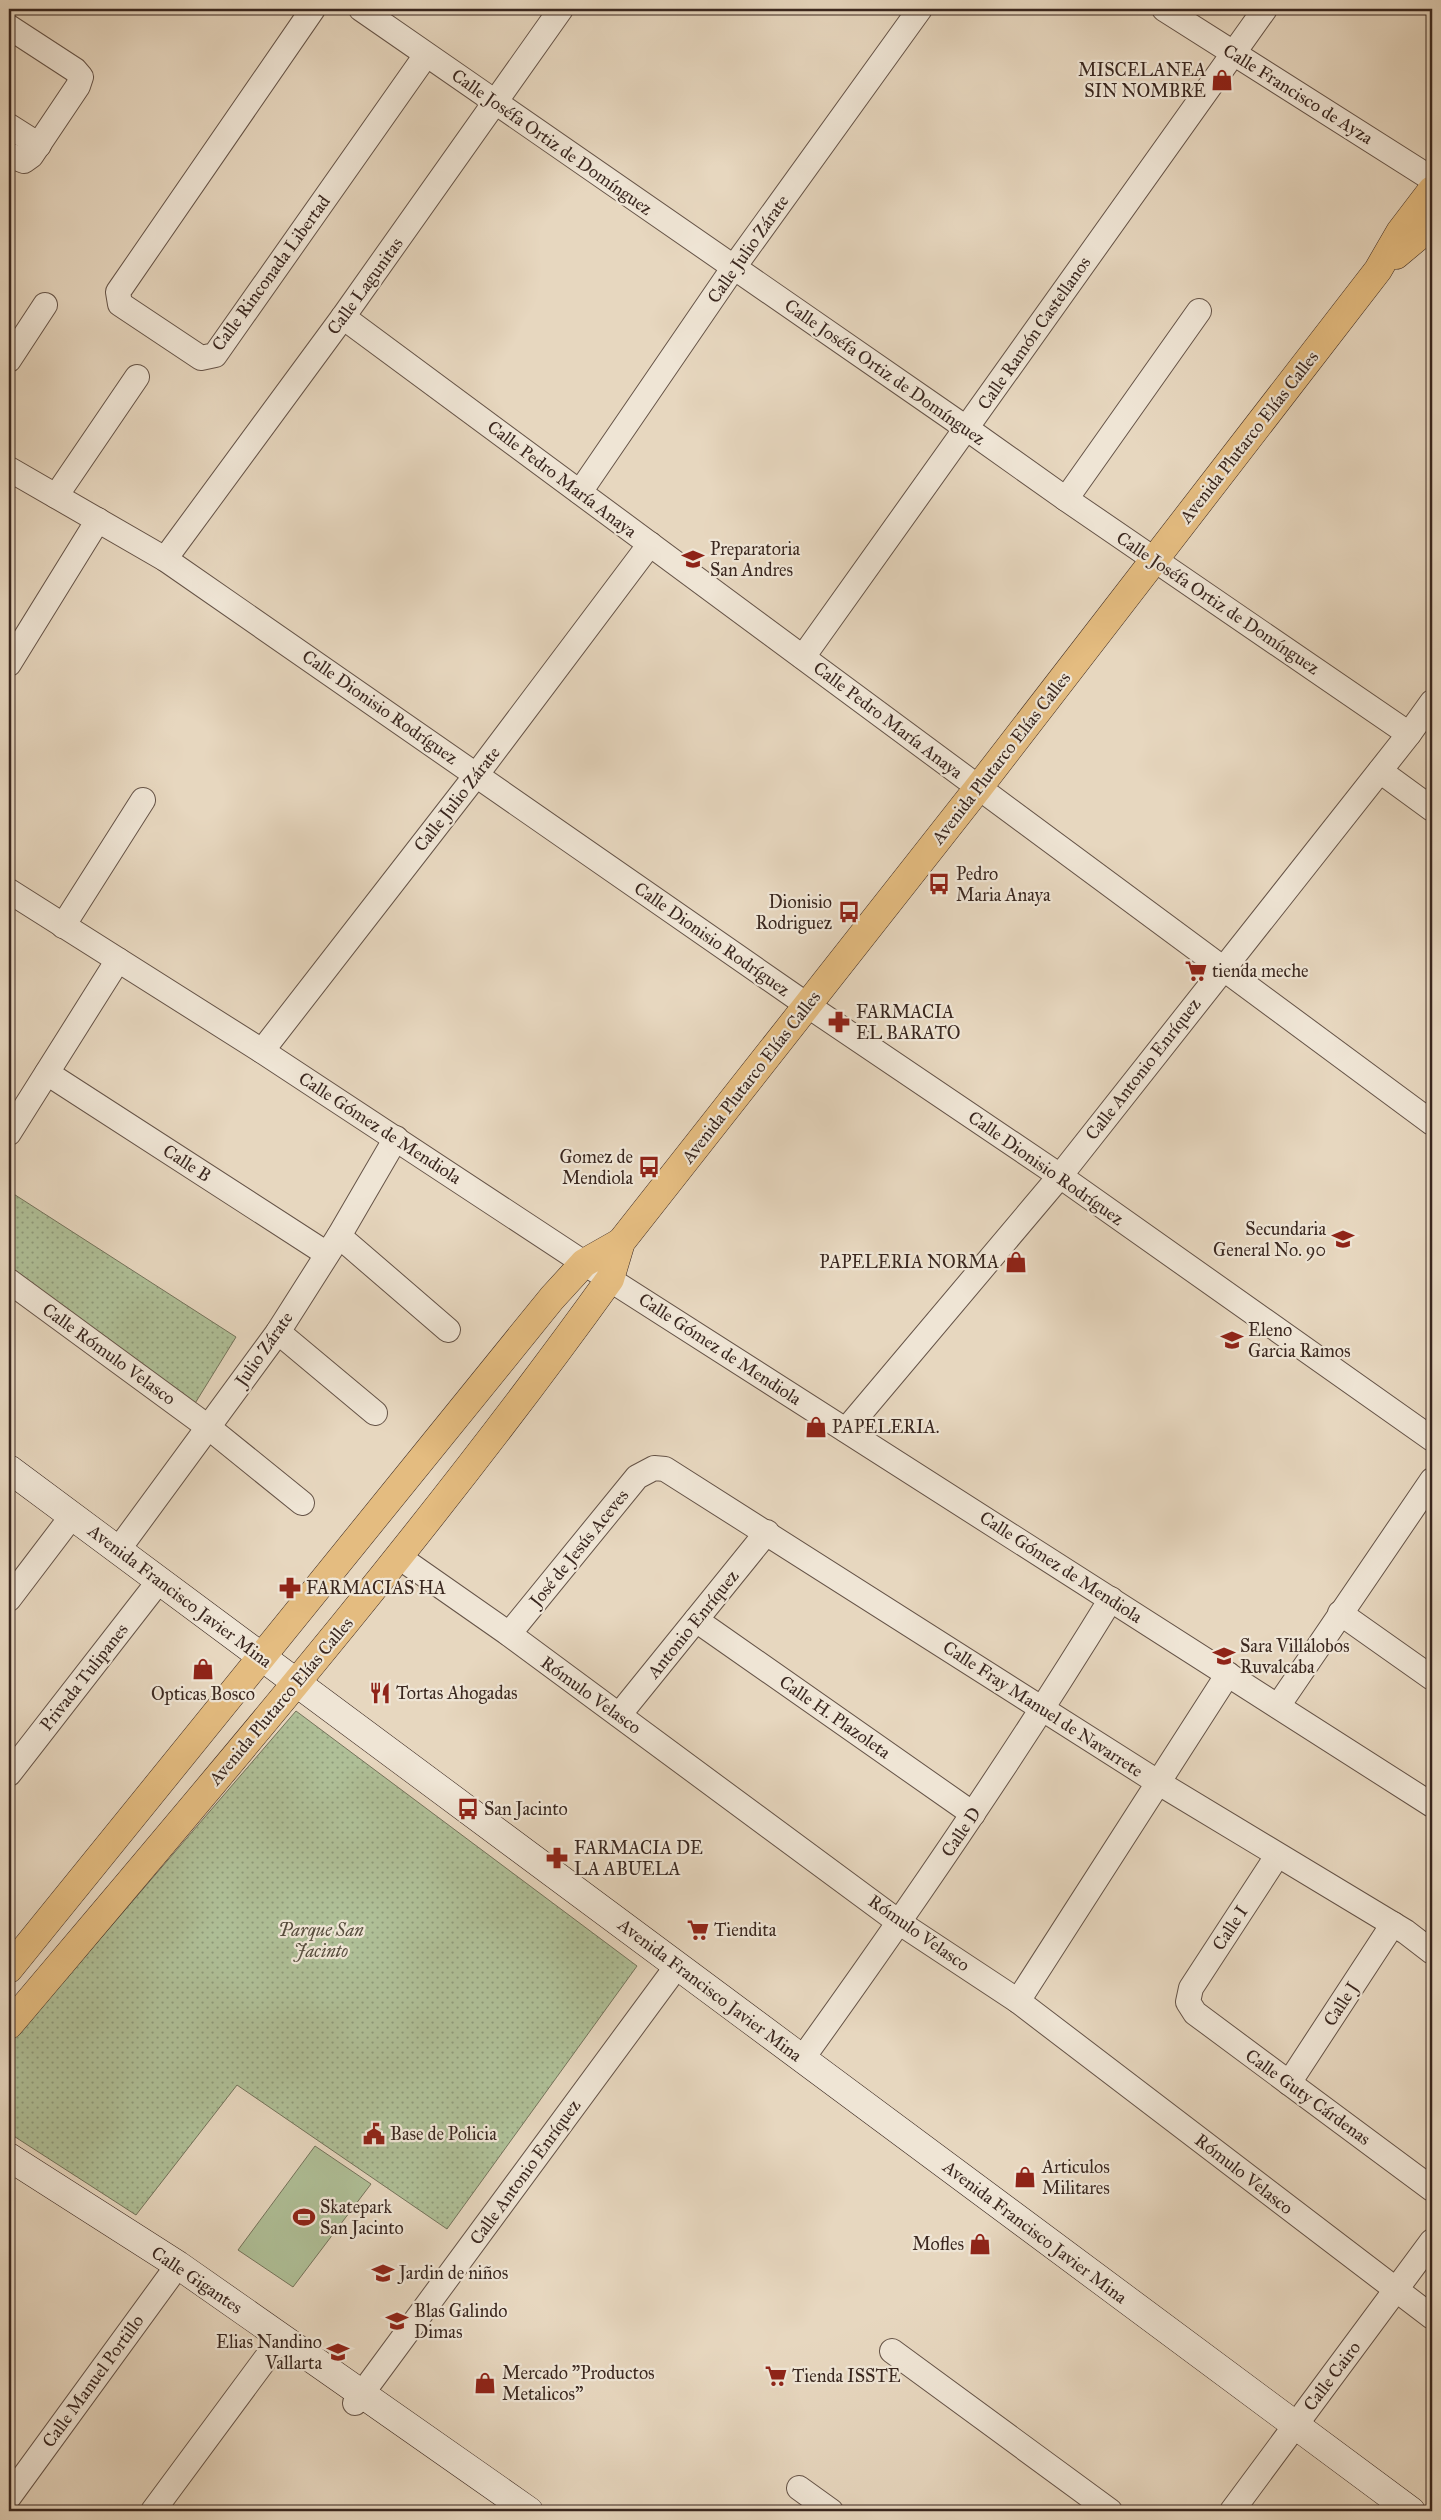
<svg xmlns="http://www.w3.org/2000/svg" width="1441" height="2520" font-family="'IM FELL Great Primer',serif">
<defs>
<pattern id="park-dots" width="8" height="8" patternUnits="userSpaceOnUse" patternTransform="scale(1.25)"><rect width="8" height="8" fill="#afbf97"/><path d="M2 2h.1M6 6h.1" fill="none" stroke="#8f9b7b" stroke-width="1.8" stroke-linecap="round"/></pattern>
</defs>
<rect width="100%" height="100%" fill="#e7d7bf"/>
<filter id="stains"><feTurbulence type="fractalNoise" baseFrequency=".004" numOctaves="4"/><feColorMatrix values="0 0 0 0 .2 0 0 0 0 .09 0 0 0 0 .02 0 0 0 .5 -.17"/></filter>
<radialGradient id="worn" r=".72"><stop offset=".6" stop-color="#630" stop-opacity="0"/><stop offset="1" stop-color="#630" stop-opacity=".3"/></radialGradient>
<polygon fill="#afbf97" stroke="#74735b" points="315,2146 371,2184 293,2287 238,2250"/>
<g fill="url(#park-dots)" stroke="#74735b">
<polygon points="9,1191 236,1337 194,1405 9,1268"/>
<polygon points="296,1711 637,1966 447,2229 237,2085 136,2215 9,2133 9,2045"/>
</g>
<g fill="none" stroke-linecap="round" stroke-linejoin="round">
<g stroke="#655347" stroke-width="26">
<g id="street">
<polyline points="313,9 118,292 120,304 201,358 215,355 426,55"/>
<polyline points="361,9 966,428 1066,499 1409,734"/>
<polyline points="1164,9 1432,179"/>
<polyline points="9,27 75,70 81,77 78,86 31,156 24,161 9,155"/>
<polyline points="9,126 39,145"/>
<polyline points="343,317 1432,1123"/>
<polyline points="9,360 45,305"/>
<polyline points="9,469 165,559 807,1005 1060,1176 1432,1439"/>
<polyline points="580,492 734,267 920,9"/>
<polyline points="56,496 137,377"/>
<polyline points="1066,499 1199,311"/>
<polyline points="165,559 343,317 561,9"/>
<polyline points="803,657 1265,9"/>
<polyline points="9,664 98,520"/>
<polyline points="1380,771 1432,809"/>
<polyline points="9,891 262,1051 584,1263 1432,1805"/>
<polyline points="63,926 143,800"/>
<polyline points="262,1051 477,774 650,544"/>
<polyline points="47,1073 327,1254"/>
<polyline points="9,1133 118,960"/>
<polyline points="339,1236 448,1330"/>
<polyline points="9,1281 208,1427 302,1503"/>
<polyline points="278,1332 375,1413"/>
<polyline points="846,1430 1060,1176 1409,734 1432,702"/>
<polyline points="118,1550 278,1332 339,1236 396,1138"/>
<polyline points="399,1557 509,1634 900,1923 1018,2001 1432,2317"/>
<polyline points="9,1599 72,1516"/>
<polyline points="1340,1613 1432,1678"/>
<polyline points="696,1620 973,1814"/>
<polyline points="509,1634 637,1477 654,1468 665,1469 1159,1783 1406,1932 1432,1952"/>
<polyline points="1278,1706 1432,1480"/>
<polyline points="619,1715 767,1532"/>
<polyline points="9,1774 159,1581"/>
<polyline points="1277,1856 1191,1988 1188,2002 1195,2013 1432,2189"/>
<polyline points="1018,2001 1228,1674"/>
<path d="M802,2059C910,1909 1014,1757 1111,1599"/>
<polyline points="1289,2083 1393,1924"/>
<polyline points="892,2351 1110,2511"/>
<polyline points="355,2403 677,1966"/>
<polyline points="799,2488 831,2511"/>
<polyline points="9,2497 178,2265"/>
<polyline points="153,2511 281,2338"/>
<polyline points="1232,2511 1432,2241"/>
</g>
</g>
<g stroke="#3a271f" stroke-width="29">
<g id="secondary">
<polyline points="9,1469 1411,2511"/>
<polyline points="9,2157 178,2265 529,2511"/>
</g>
</g>
<g stroke="#3a271f" stroke-width="29">
<g id="primary">
<polyline points="1396,255 1432,225"/>
<polyline points="9,1969 552,1298 584,1263 621,1242"/>
<path d="M9,2025C215,1781 423,1539 610,1279L621,1242L979,787L1378,270L1400,232L1432,190"/>
</g>
</g>
<use href="#street" stroke="#efe5d5" stroke-width="24"/>
<use href="#secondary" stroke="#efe5d5" stroke-width="28"/>
<use href="#primary" stroke="#e4bc80" stroke-width="28"/>
</g>
<defs>
<g id="shop-bare" transform="scale(1.725)"><path d="M-5-2.5h2.3a2.7 3.5 0 0 1 5.4 0H5L5.5 6h-11ZM-1.5-2.5h3a1.5 2.3 0 0 0-3 0Z" fill="#8f2418" stroke="#efe5d5" stroke-width="2.5" paint-order="stroke"/></g>
<g id="university-bare" transform="scale(1.725)"><path d="M0-5L7-2L0 1L-7-2ZM-4 1L0 2.5L4 1V4Q0 6-4 4Z" fill="#8f2418" stroke="#efe5d5" stroke-width="2.5" paint-order="stroke"/></g>
<g id="bus-bare" transform="scale(1.725)"><path d="M-5-6H5V4H4V6H2V4H-2V6H-4V4H-5ZM-3.5-4V0h7V-4ZM-3.5 1.2v1.5H-2V1.2ZM2 1.2v1.5H3.5V1.2Z" fill="#8f2418" stroke="#efe5d5" stroke-width="2.5" paint-order="stroke"/></g>
<g id="supermarket-bare" transform="scale(1.725)"><path d="M-6-5.5h2.5l.6 2H6L4.5 2H-2.5L-4.4-4H-6ZM-1.5 3.2a1.3 1.3 0 1 0 .1 0ZM3 3.2a1.3 1.3 0 1 0 .1 0Z" fill="#8f2418" stroke="#efe5d5" stroke-width="2.5" paint-order="stroke"/></g>
<g id="pharmacy-bare" transform="scale(1.725)"><path d="M-2-6h4v4h4v4h-4v4h-4v-4h-4v-4h4Z" fill="#8f2418" stroke="#efe5d5" stroke-width="2.5" paint-order="stroke"/></g>
<g id="school-bare" transform="scale(1.725)"><path d="M0-5L7-2L0 1L-7-2ZM-4 1L0 2.5L4 1V4Q0 6-4 4Z" fill="#8f2418" stroke="#efe5d5" stroke-width="2.5" paint-order="stroke"/></g>
<g id="restaurant-bare" transform="scale(1.725)"><path d="M-5-6h1v4h1v-4h1v4h1v-4h1v5L-1.5 .5V6h-2V.5L-5-1ZM5-6V6H3V1.5H1.5Q1.5-4 5-6Z" fill="#8f2418" stroke="#efe5d5" stroke-width="2.5" paint-order="stroke"/></g>
<g id="civic-bare" transform="scale(1.725)"><path d="M-.6-6.5H3V-4.5H.6V-3L4-1V1h2V6H-6V1h2V-1L-.6-3ZM-1.2 2.5V6h2.4V2.5Z" fill="#8f2418" stroke="#efe5d5" stroke-width="2.5" paint-order="stroke"/></g>
<g id="stadium-bare" transform="scale(1.725)"><path d="M0-5a6.5 5 0 1 0 0 10a6.5 5 0 1 0 0-10ZM-3.5-1.8h7v3.6h-7Z" fill="#8f2418" stroke="#efe5d5" stroke-width="2.5" paint-order="stroke"/></g>
</defs>
<g fill-rule="evenodd">
<use href="#shop-bare" x="1222" y="80"/>
<use href="#university-bare" x="693" y="559"/>
<use href="#bus-bare" x="939" y="884"/>
<use href="#bus-bare" x="849" y="912"/>
<use href="#supermarket-bare" x="1196" y="971"/>
<use href="#pharmacy-bare" x="839" y="1022"/>
<use href="#bus-bare" x="649" y="1167"/>
<use href="#school-bare" x="1343" y="1239"/>
<use href="#shop-bare" x="1016" y="1262"/>
<use href="#school-bare" x="1232" y="1340"/>
<use href="#shop-bare" x="816" y="1427"/>
<use href="#pharmacy-bare" x="290" y="1588"/>
<use href="#school-bare" x="1224" y="1656"/>
<use href="#shop-bare" x="203" y="1669"/>
<use href="#restaurant-bare" x="380" y="1693"/>
<use href="#bus-bare" x="468" y="1809"/>
<use href="#pharmacy-bare" x="557" y="1858"/>
<use href="#supermarket-bare" x="698" y="1930"/>
<use href="#civic-bare" x="374" y="2134"/>
<use href="#shop-bare" x="1025" y="2177"/>
<use href="#stadium-bare" x="304" y="2217"/>
<use href="#shop-bare" x="980" y="2244"/>
<use href="#school-bare" x="383" y="2273"/>
<use href="#school-bare" x="397" y="2321"/>
<use href="#school-bare" x="338" y="2352"/>
<use href="#supermarket-bare" x="776" y="2376"/>
<use href="#shop-bare" x="485" y="2383"/>
</g>
<g text-anchor="middle" stroke-width="4.5" stroke-linejoin="round" paint-order="stroke">
<g font-size="18" fill="#3a271f" stroke="#efe5d5" text-anchor="start">
<text x="1206" y="76" text-anchor="end">MISCELANEA<tspan x="1206" dy="21">SIN NOMBRE</tspan></text>
<text x="710" y="555">Preparatoria<tspan x="710" dy="21">San Andres</tspan></text>
<text x="956" y="880">Pedro<tspan x="956" dy="21">Maria Anaya</tspan></text>
<text x="832" y="908" text-anchor="end">Dionisio<tspan x="832" dy="21">Rodriguez</tspan></text>
<text x="1212" y="977">tienda meche</text>
<text x="856" y="1018">FARMACIA<tspan x="856" dy="21">EL BARATO</tspan></text>
<text x="633" y="1163" text-anchor="end">Gomez de<tspan x="633" dy="21">Mendiola</tspan></text>
<text x="1326" y="1235" text-anchor="end">Secundaria<tspan x="1326" dy="21">General No. 90</tspan></text>
<text x="999" y="1268" text-anchor="end">PAPELERIA NORMA</text>
<text x="1248" y="1336">Eleno<tspan x="1248" dy="21">Garcia Ramos</tspan></text>
<text x="832" y="1433">PAPELERIA.</text>
<text x="306" y="1594">FARMACIAS HA</text>
<text x="1240" y="1652">Sara Villalobos<tspan x="1240" dy="21">Ruvalcaba</tspan></text>
<text x="396" y="1699">Tortas Ahogadas</text>
<text x="203" y="1700" text-anchor="middle">Opticas Bosco</text>
<text x="484" y="1815">San Jacinto</text>
<text x="574" y="1854">FARMACIA DE<tspan x="574" dy="21">LA ABUELA</tspan></text>
<text x="714" y="1936">Tiendita</text>
<text x="390" y="2140">Base de Policia</text>
<text x="1042" y="2173">Articulos<tspan x="1042" dy="21">Militares</tspan></text>
<text x="320" y="2213">Skatepark<tspan x="320" dy="21">San Jacinto</tspan></text>
<text x="964" y="2250" text-anchor="end">Mofles</text>
<text x="399" y="2279">Jardin de niños</text>
<text x="414" y="2317">Blas Galindo<tspan x="414" dy="21">Dimas</tspan></text>
<text x="322" y="2348" text-anchor="end">Elias Nandino<tspan x="322" dy="21">Vallarta</tspan></text>
<text x="502" y="2379">Mercado "Productos<tspan x="502" dy="21">Metalicos"</tspan></text>
<text x="792" y="2382">Tienda ISSTE</text>
</g>
<g font-size="18" fill="#3a271f" stroke="#efe5d5">
<text transform="translate(1298 94) rotate(32)" y="6">Calle Francisco de Ayza</text>
<text transform="translate(552 142) rotate(35)" y="6">Calle Joséfa Ortiz de Domínguez</text>
<text transform="translate(748 249) rotate(-55)" y="6">Calle Julio Zárate</text>
<text transform="translate(271 273) rotate(-54)" y="6">Calle Rinconada Libertad</text>
<text transform="translate(365 286) rotate(-54)" y="6">Calle Lagunitas</text>
<text transform="translate(1034 333) rotate(-55)" y="6">Calle Ramón Castellanos</text>
<text transform="translate(885 372) rotate(35)" y="6">Calle Joséfa Ortiz de Domínguez</text>
<text transform="translate(1249 437) rotate(-52)" y="6">Avenida Plutarco Elías Calles</text>
<text transform="translate(562 479) rotate(37)" y="6">Calle Pedro María Anaya</text>
<text transform="translate(1218 603) rotate(34)" y="6">Calle Joséfa Ortiz de Domínguez</text>
<text transform="translate(380 707) rotate(35)" y="6">Calle Dionisio Rodríguez</text>
<text transform="translate(888 720) rotate(37)" y="6">Calle Pedro María Anaya</text>
<text transform="translate(1001 758) rotate(-52)" y="6">Avenida Plutarco Elías Calles</text>
<text transform="translate(457 799) rotate(-52)" y="6">Calle Julio Zárate</text>
<text transform="translate(712 939) rotate(35)" y="6">Calle Dionisio Rodríguez</text>
<text transform="translate(1143 1069) rotate(-52)" y="6">Calle Antonio Enríquez</text>
<text transform="translate(751 1077) rotate(-52)" y="6">Avenida Plutarco Elías Calles</text>
<text transform="translate(380 1128) rotate(33)" y="6">Calle Gómez de Mendiola</text>
<text transform="translate(187 1163) rotate(33)" y="6">Calle B</text>
<text transform="translate(1046 1168) rotate(35)" y="6">Calle Dionisio Rodríguez</text>
<text transform="translate(264 1349) rotate(-55)" y="6">Julio Zárate</text>
<text transform="translate(720 1349) rotate(33)" y="6">Calle Gómez de Mendiola</text>
<text transform="translate(109 1354) rotate(36)" y="6">Calle Rómulo Velasco</text>
<text transform="translate(579 1548) rotate(-51)" y="6">José de Jesús Aceves</text>
<text transform="translate(1061 1567) rotate(33)" y="6">Calle Gómez de Mendiola</text>
<text transform="translate(180 1596) rotate(37)" y="6">Avenida Francisco Javier Mina</text>
<text transform="translate(693 1624) rotate(-51)" y="6">Antonio Enríquez</text>
<text transform="translate(84 1677) rotate(-52)" y="6">Privada Tulipanes</text>
<text transform="translate(591 1695) rotate(36)" y="6">Rómulo Velasco</text>
<text transform="translate(281 1701) rotate(-50)" y="6">Avenida Plutarco Elías Calles</text>
<text transform="translate(1043 1709) rotate(33)" y="6">Calle Fray Manuel de Navarrete</text>
<text transform="translate(835 1717) rotate(35)" y="6">Calle H. Plazoleta</text>
<text transform="translate(961 1832) rotate(-56)" y="6">Calle D</text>
<text transform="translate(1230 1928) rotate(-57)" y="6">Calle I</text>
<text transform="translate(919 1933) rotate(35)" y="6">Rómulo Velasco</text>
<text transform="translate(710 1990) rotate(37)" y="6">Avenida Francisco Javier Mina</text>
<text transform="translate(1341 2004) rotate(-57)" y="6">Calle J</text>
<text transform="translate(1308 2097) rotate(36)" y="6">Calle Guty Cárdenas</text>
<text transform="translate(525 2172) rotate(-54)" y="6">Calle Antonio Enríquez</text>
<text transform="translate(1244 2174) rotate(38)" y="6">Rómulo Velasco</text>
<text transform="translate(1035 2232) rotate(37)" y="6">Avenida Francisco Javier Mina</text>
<text transform="translate(197 2280) rotate(34)" y="6">Calle Gigantes</text>
<text transform="translate(1332 2376) rotate(-53)" y="6">Calle Cairo</text>
<text transform="translate(93 2381) rotate(-54)" y="6">Calle Manuel Portillo</text>
</g>
<g font-size="18" font-style="italic" fill="#574d3d" stroke="#efe5d5">
<text x="321" y="1936">Parque San<tspan x="321" dy="21">Jacinto</tspan></text>
</g>
</g>
<rect width="1441" height="2520" fill="none" stroke="#e7d7bf" stroke-width="30"/>
<rect x="10" y="10" width="1421" height="2500" fill="none" stroke="#3a271f" stroke-width="2.5"/>
<rect x="15" y="15" width="1411" height="2490" fill="none" stroke="#3a271f"/>
<rect width="100%" height="100%" filter="url(#stains)"/>
<rect width="100%" height="100%" fill="url(#worn)"/>
</svg>
